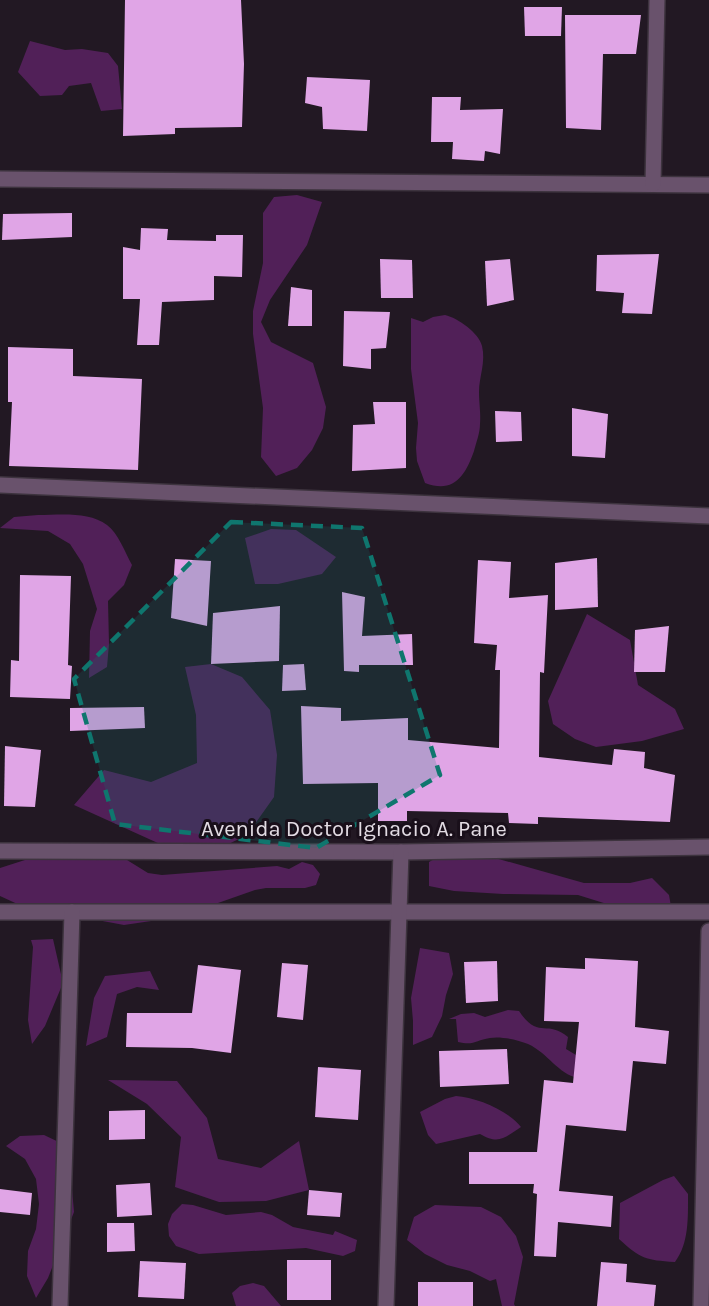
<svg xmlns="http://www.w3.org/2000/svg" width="709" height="1306" font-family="Karla,sans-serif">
<rect width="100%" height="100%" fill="#221823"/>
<g fill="#512058">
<polygon points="30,41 65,50 82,49 108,53 118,66 122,109 101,111 91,83 69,86 62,95 40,96 18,72"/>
<polygon points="297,195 322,202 307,245 270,300 261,322 271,342 313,363 326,407 323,428 312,450 297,468 276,476 261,457 263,408 253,334 253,311 263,263 263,213 274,197"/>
<path d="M445,315C458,318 479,333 482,346C486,362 479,377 479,392C479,403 481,414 480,424C480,433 476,443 474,451C465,476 454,494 425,483L417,461L416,448L418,423L411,369V318L423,322L433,317Z"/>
<path d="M38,515C59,515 89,511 107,525C118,533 125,552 132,565L124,585L108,601L109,644L107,667L89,678L90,631L97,609L83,564L70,544L48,531L0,528L14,517Z"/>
<polygon points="271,529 296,530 336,557 322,574 278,584 255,584 245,538"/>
<polygon points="587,614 630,640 638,685 675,709 684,729 642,741 596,747 575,739 553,724 548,701"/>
<polygon points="211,664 242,677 270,710 277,755 274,797 247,835 206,855 160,844 74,805 104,770 151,782 197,763 196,715 185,667"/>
<polygon points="76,850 127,860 148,873 162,875 277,866 289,869 302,862 313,865 320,874 316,885 305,888 266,888 255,890 218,903 158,920 124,925 81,917 37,913 0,896 0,868 28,859"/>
<polygon points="449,851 474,852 584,883 630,883 652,878 669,895 673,918 623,909 578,895 503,894 454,891 429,886 429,862"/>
<polygon points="53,939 63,983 45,1026 32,1044 28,1020 33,947 31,940"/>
<polygon points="420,948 449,953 453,974 446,995 442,1016 432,1037 413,1045 413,1021 411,998"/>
<polygon points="150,971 159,990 137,987 117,994 107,1037 86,1046 94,998 105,976"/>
<path d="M508,1010L519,1011C538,1040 547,1019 568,1037L566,1049L576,1055L578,1078C558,1074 548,1053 528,1044C518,1040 501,1036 490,1038C476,1040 474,1046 458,1042L456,1019H449L461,1014L474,1013L485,1017Z"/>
<polygon points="108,1080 177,1081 207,1118 218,1159 261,1168 299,1141 309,1190 266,1201 219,1202 175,1187 181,1137 147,1104"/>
<path d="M456,1096C476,1097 509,1111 521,1127C504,1138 499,1145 480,1134L436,1144L428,1135L420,1112L445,1099Z"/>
<polygon points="44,1135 65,1145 70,1166 74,1212 48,1278 36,1298 27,1276 28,1251 36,1229 39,1204 36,1179 25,1159 6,1146 20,1136"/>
<path d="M674,1176L688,1194C688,1218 689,1243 675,1262C645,1260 641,1259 619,1239L620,1203L663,1180Z"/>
<polygon points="182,1204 193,1205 226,1215 261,1212 272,1215 293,1227 333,1235 335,1231 357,1240 355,1251 343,1256 306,1248 199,1254 176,1246 169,1236 168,1224 172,1214"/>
<polygon points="435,1205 481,1207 501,1217 516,1236 523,1257 514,1304 515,1306 502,1306 496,1279 490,1281 470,1271 447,1265 425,1254 407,1240 414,1217"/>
<polygon points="253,1283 264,1286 281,1306 236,1306 232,1293 240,1286"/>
</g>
<g fill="#e0a5e6">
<polygon points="125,0 241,0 244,64 242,127 175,128 175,134 123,136"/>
<polygon points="524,7 562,7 561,36 525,36"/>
<polygon points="565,15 641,15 636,54 603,54 601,130 566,128"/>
<polygon points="307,77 370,80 367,131 323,129 322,107 305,103"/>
<polygon points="432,97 461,97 460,110 503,109 500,154 485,151 484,161 452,159 453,142 431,142"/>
<polygon points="72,213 72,237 2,240 3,214"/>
<polygon points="141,228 168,229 167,240 216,241 216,235 243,235 242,277 214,276 214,300 162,302 159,345 137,345 140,299 123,299 123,247 140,250"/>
<polygon points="659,254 652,314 622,313 624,293 596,291 597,255"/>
<polygon points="380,259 412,260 413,298 381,298"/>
<polygon points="510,259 514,300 487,306 485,261"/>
<polygon points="291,287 312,290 312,326 288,326"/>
<polygon points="344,311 390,312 386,348 371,349 371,369 343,366"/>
<polygon points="8,347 73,349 73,376 142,379 138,470 9,466 12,402 8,402"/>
<polygon points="373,402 406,402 406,468 352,471 353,425 375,424"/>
<polygon points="572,408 608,414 605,458 572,456"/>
<polygon points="495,411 521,412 522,441 496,442"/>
<polygon points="597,558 598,607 555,610 555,563"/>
<polygon points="175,559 211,561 207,626 171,618"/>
<polygon points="478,560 511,562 509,598 548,595 544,673 540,672 539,757 612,765 614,749 645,752 644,768 675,775 670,822 538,817 538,824 509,823 508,813 407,811 407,821 378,821 378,783 303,784 301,706 341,708 341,721 408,718 408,740 499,748 500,670 495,670 497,645 474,643"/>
<polygon points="20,575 71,576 68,665 72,666 70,699 10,697 11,660 19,661"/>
<polygon points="342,592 365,597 362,636 412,634 413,665 359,665 359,672 344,671"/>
<polygon points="280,606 279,661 211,664 213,613"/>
<polygon points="669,626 665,672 634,672 635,630"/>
<polygon points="304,664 306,690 282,691 283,665"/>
<polygon points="144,707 145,728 70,731 70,708"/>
<polygon points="5,746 41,750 35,807 4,806"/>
<polygon points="585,958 638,961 635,1027 669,1031 666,1064 633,1061 626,1131 566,1125 559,1191 613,1196 611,1227 558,1222 556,1257 534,1256 537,1194 533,1193 534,1184 469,1184 469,1152 537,1152 544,1080 573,1083 579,1022 544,1021 546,967 585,969"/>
<polygon points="497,961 498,1001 466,1003 464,962"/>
<polygon points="282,963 308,965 303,1020 277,1017"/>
<polygon points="198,965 241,970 231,1053 192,1048 126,1047 127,1013 192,1013"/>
<polygon points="507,1049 509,1084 440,1087 439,1051"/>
<polygon points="318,1067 361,1070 358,1120 315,1117"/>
<polygon points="145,1110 145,1139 109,1140 109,1111"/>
<polygon points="150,1183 152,1215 117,1217 116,1185"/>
<polygon points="0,1189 32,1193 30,1215 0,1212"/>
<polygon points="309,1190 342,1193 340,1217 307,1215"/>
<polygon points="107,1223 134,1223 135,1251 107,1252"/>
<rect x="287" y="1260" width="44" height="40"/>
<polygon points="140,1261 186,1263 184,1299 138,1297"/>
<polygon points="601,1262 627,1264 626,1282 656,1285 654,1306 597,1306"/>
<rect x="418" y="1282" width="55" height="24"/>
</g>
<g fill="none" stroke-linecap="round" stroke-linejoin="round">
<g stroke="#3d333e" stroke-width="18">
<g id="street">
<polyline points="0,179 709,185"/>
<polyline points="653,184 657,0"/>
<polyline points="0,485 709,516"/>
<polyline points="0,851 401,852 709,847"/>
<polyline points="0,912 709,912"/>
<polyline points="60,1306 72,912"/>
<polyline points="386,1306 401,852"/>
<polyline points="701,1306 709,931"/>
</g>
</g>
<use href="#street" stroke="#69526c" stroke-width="15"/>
</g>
<path fill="#0f766e" fill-opacity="0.2" stroke="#0f766e" stroke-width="4.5" stroke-dasharray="12 8" stroke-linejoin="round" d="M231,522L362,528L440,775L316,848L115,824L74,679Z"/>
<g text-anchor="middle" stroke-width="6" stroke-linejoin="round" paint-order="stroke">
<g font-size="22" fill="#e2dbe3" stroke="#190f1a">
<text x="354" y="836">Avenida Doctor Ignacio A. Pane</text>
</g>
</g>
</svg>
